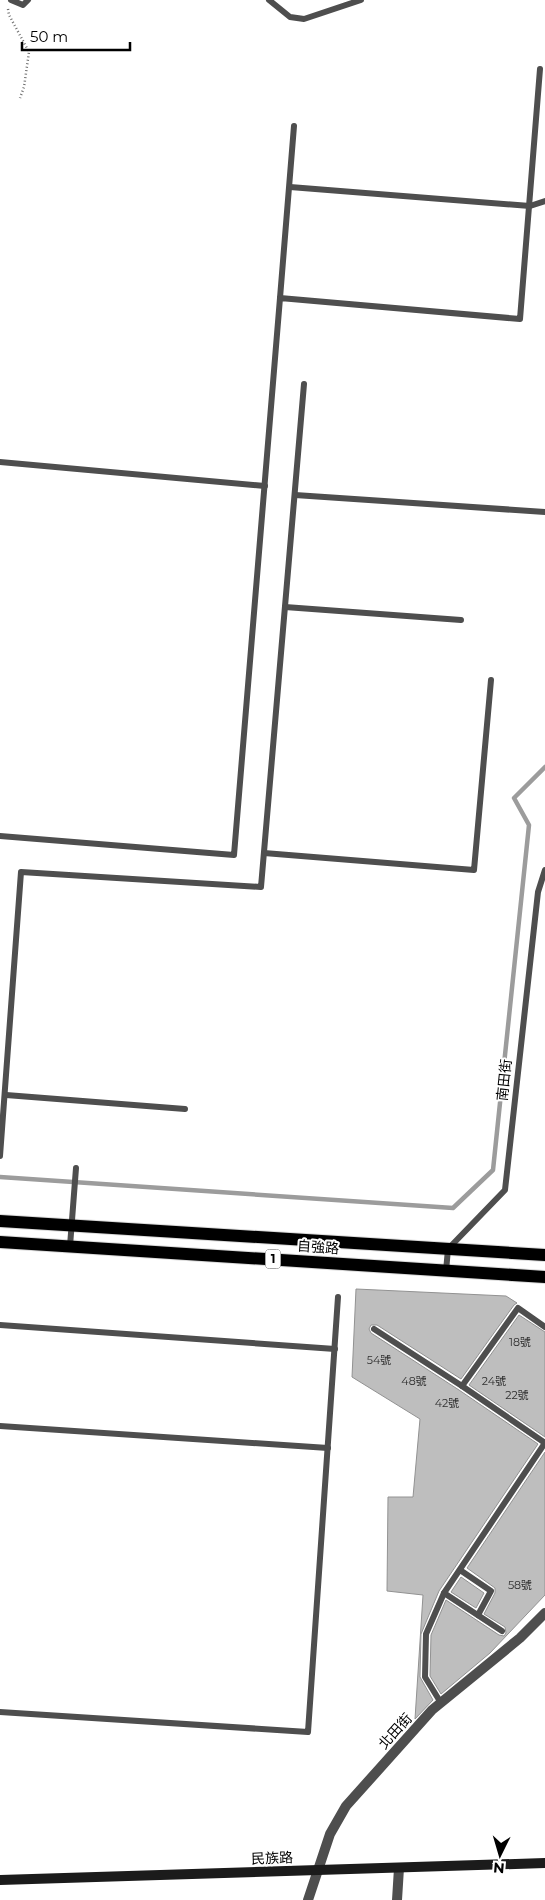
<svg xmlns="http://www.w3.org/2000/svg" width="545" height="1900" font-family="Montserrat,'Noto Sans TC',sans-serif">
<rect width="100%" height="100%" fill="#fff"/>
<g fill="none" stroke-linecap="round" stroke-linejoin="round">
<polyline stroke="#9c9c9c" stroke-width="4.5" points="0,1177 453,1208 493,1170 529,825 514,798 545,767"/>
</g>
<g fill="#bebebe" stroke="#929292">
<polygon points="356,1289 506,1296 517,1303 514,1305 461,1379 377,1325 371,1325 369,1329 371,1333 459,1390 538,1444 439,1591 421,1634 420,1677 433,1700 415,1719 423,1595 387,1591 388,1497 413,1497 420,1419 352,1377"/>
<polygon points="519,1315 545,1332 545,1437 469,1385"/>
<polygon points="545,1452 545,1595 490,1653 441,1694 430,1676 431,1635 446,1600 499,1635 504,1636 506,1633 505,1627 484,1614 495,1593 495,1588 467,1568"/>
<polygon points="461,1577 484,1593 476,1608 451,1592"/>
</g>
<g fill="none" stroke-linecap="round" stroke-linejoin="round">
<g stroke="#dbdbdb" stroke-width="14">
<g id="primary">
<polyline points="0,1221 545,1255"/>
<polyline points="0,1242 545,1277"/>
</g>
</g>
<polyline stroke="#707070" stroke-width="2.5" stroke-dasharray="1 2.5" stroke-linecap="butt" points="8,9 9,15 29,52 24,87 20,98"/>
<g stroke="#4e4e4e" stroke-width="6">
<polyline points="11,0 23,5 28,0"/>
<polyline points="269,0 290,17 304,19 361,0"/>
<polyline points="290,187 530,206 545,201"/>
<polyline points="280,298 294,126"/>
<polyline points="0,462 265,486"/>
<polyline points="295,495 545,512"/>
<polyline points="285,607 461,620"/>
<polyline points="0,836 234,855 280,298 520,319 540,69"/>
<polyline points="264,853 474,870 491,680"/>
<polyline points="6,1095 185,1109"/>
<polyline points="0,1156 21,872 261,887 304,384"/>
<polyline points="70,1246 76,1168"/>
<polyline points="446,1271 448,1249 505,1190 538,892 545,870"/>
<polyline points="0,1325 335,1349"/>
<polyline points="374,1329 462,1386 545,1443"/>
<polyline points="462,1386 518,1308 545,1327"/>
<polyline points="0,1426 328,1448"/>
<polyline points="460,1570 491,1591 478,1615"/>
<polyline points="444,1593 502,1631"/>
<polyline points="441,1703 425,1677 426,1634 444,1593 545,1443"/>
<polyline points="0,1712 308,1732 338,1297"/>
</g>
<g stroke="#4e4e4e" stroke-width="10">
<polyline points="308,1900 330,1834 346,1806 432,1710 520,1638 545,1613"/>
<polyline points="397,1900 399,1868"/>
</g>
<polyline stroke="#1b1b1b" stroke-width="10" points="0,1880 545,1863"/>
<use href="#primary" stroke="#000" stroke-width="12"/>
</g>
<g text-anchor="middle" stroke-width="4" stroke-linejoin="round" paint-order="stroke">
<g font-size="11" fill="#303030">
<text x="520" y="1346">18號</text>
<text x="379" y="1364">54號</text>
<text x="414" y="1385">48號</text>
<text x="494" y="1385">24號</text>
<text x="517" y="1399">22號</text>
<text x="447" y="1407">42號</text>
<text x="520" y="1589">58號</text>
</g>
<rect fill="#fff" stroke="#4c4c4c" stroke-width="1" x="265.5" y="1249.5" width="15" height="19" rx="4"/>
<g font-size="12" font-weight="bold" fill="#000">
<text x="273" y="1263">1</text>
</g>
<g font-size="14" fill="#000" stroke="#fff">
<text transform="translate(504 1080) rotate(-84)" y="5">南田街</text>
<text transform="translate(318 1247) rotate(4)" y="5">自強路</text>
<text transform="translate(395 1731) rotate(-48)" y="5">北田街</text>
<text transform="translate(272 1858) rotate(-2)" y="5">民族路</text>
</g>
</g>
<g transform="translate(500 1855) rotate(185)" stroke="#ffffff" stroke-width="4" paint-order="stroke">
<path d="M0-4L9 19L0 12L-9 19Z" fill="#000000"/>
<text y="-8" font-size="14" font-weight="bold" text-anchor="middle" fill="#000000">N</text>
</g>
<path d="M22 42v8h108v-8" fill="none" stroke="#000000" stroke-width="2.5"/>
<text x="30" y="42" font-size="15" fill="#000000" stroke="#ffffff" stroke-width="4" paint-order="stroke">50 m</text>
</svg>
